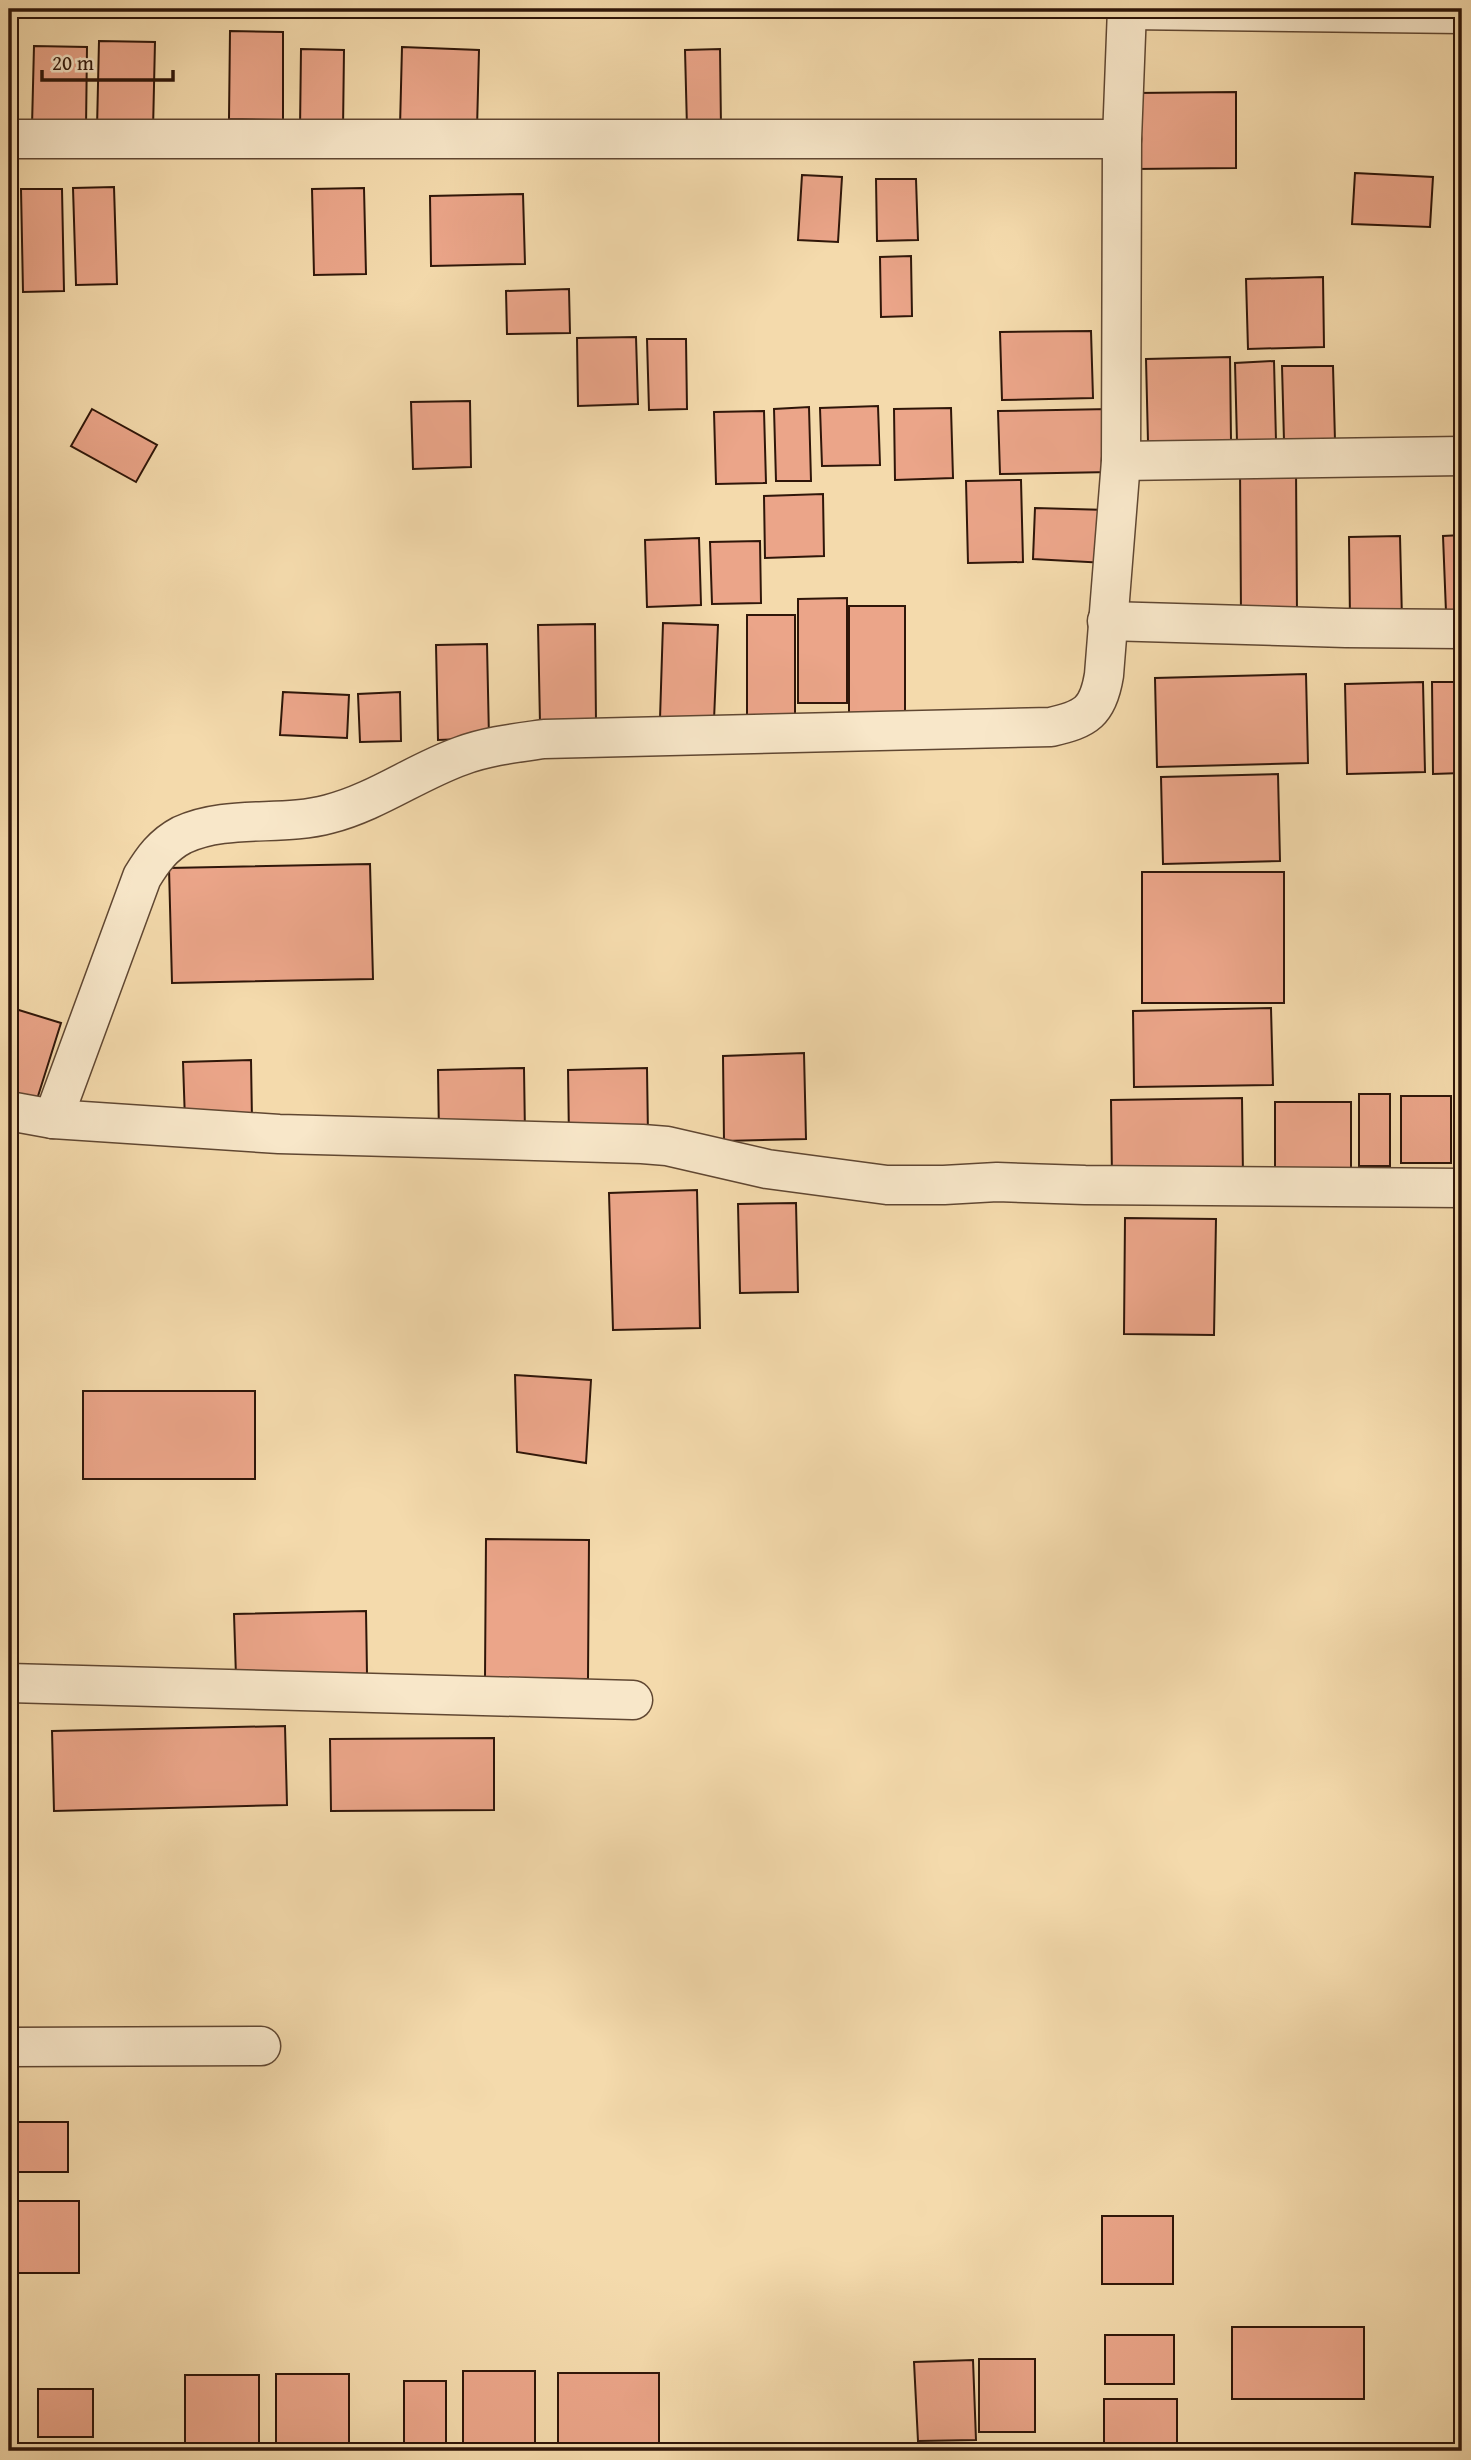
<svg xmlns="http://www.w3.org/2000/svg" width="1471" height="2460" font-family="'Gentium Book Plus',serif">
<rect width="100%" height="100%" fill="#f4daac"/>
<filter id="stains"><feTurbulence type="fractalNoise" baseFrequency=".00286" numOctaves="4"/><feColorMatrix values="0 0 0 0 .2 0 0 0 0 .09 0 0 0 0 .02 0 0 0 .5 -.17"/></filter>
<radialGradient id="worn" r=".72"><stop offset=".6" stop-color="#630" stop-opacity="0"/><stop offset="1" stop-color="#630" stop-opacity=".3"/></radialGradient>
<g fill="#eba589" stroke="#2f1609" stroke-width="2">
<polygon points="230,31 283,32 283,120 229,119"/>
<polygon points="9,36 13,36 17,121 9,121"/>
<polygon points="99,41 155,42 153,130 97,128"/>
<polygon points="34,46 87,47 86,128 32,126"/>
<polygon points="402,47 479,50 477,129 400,127"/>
<polygon points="301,49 344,50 343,130 300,130"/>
<polygon points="720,49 721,127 687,128 685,50"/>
<polygon points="1236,92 1236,168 1134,169 1134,93"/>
<polygon points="1355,173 1433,177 1430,227 1352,224"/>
<polygon points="802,175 842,177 838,242 798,240"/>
<polygon points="876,179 916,179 918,240 877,241"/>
<polygon points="114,187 117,284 76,285 73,188"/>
<polygon points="364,188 366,274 314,275 312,189"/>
<polygon points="9,189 11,278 9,278"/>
<polygon points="21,189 62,189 64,291 23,292"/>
<polygon points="523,194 525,264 431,266 430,196"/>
<polygon points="911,256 912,316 881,317 880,257"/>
<polygon points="1323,277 1324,347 1248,349 1246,279"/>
<polygon points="569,289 570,333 507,334 506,291"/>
<polygon points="1091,331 1093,398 1002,400 1000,332"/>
<polygon points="636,337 638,404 578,406 577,338"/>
<polygon points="647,339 686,339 687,409 649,410"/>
<polygon points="1230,357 1231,441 1148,442 1146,359"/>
<polygon points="1274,361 1276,441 1237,442 1235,363"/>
<polygon points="1282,366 1333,366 1335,441 1284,441"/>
<polygon points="470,401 471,467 413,469 411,402"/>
<polygon points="878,406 880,465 822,466 820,408"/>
<polygon points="809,407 811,481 776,481 774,409"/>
<polygon points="951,408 953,478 895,480 894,409"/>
<polygon points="92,409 157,445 136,482 71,446"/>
<polygon points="1110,409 1111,472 1000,474 998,411"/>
<polygon points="764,411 766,483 716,484 714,412"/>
<polygon points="1240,466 1296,466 1297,616 1241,617"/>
<polygon points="1021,480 1023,562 968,563 966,481"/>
<polygon points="823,494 824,556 765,558 764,496"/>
<polygon points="1035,508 1108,510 1106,563 1033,559"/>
<polygon points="1462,535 1462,612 1446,612 1443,536"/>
<polygon points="1400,536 1402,620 1350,620 1349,537"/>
<polygon points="699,538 701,605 647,607 645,540"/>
<polygon points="760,541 761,603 712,604 710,542"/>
<polygon points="847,598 847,703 798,703 798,599"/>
<rect x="849" y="606" width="56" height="112"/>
<rect x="747" y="615" width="48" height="103"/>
<polygon points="663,623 718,625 714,720 660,719"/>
<polygon points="595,624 596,722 540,723 538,625"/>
<polygon points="487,644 489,738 438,740 436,645"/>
<polygon points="1306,674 1308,763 1157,767 1155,678"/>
<polygon points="1423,682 1425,772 1347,774 1345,684"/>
<polygon points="1432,682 1462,682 1462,773 1433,774"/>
<polygon points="283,692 349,695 347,738 280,735"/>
<polygon points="400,692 401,741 360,742 358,694"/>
<polygon points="1278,774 1280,861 1163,864 1161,777"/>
<polygon points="370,864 373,979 172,983 169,868"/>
<rect x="1142" y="872" width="142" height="131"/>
<polygon points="9,1007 61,1023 33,1112 9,1105"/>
<polygon points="1271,1008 1273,1085 1134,1087 1133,1011"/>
<polygon points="804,1053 806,1139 724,1141 723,1056"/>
<polygon points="251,1060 252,1120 185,1121 183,1062"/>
<polygon points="524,1068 525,1135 439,1136 438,1070"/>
<polygon points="647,1068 648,1136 569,1139 568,1070"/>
<rect x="1359" y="1094" width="31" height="72"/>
<rect x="1401" y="1096" width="50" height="67"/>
<polygon points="1242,1098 1243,1177 1112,1179 1111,1100"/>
<rect x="1275" y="1102" width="76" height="72"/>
<polygon points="697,1190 700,1328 613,1330 609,1193"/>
<polygon points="796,1203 798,1292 740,1293 738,1204"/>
<polygon points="1125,1218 1216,1219 1214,1335 1124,1334"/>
<polygon points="515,1375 591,1380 586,1463 517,1452"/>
<rect x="83" y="1391" width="172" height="88"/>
<polygon points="486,1539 589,1540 588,1679 485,1678"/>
<polygon points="366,1611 367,1674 236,1677 234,1614"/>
<polygon points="285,1726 287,1805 54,1811 52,1731"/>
<polygon points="494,1738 494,1810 331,1811 330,1739"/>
<rect x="9" y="1928" width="4" height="97"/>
<rect x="9" y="2122" width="59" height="50"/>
<rect x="9" y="2201" width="70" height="72"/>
<rect x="1102" y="2216" width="71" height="68"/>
<rect x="1232" y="2327" width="132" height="72"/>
<rect x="1105" y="2335" width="69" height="49"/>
<rect x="979" y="2359" width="56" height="73"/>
<polygon points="973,2360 976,2440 918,2441 914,2362"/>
<rect x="463" y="2371" width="72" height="79"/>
<rect x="558" y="2373" width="101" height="78"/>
<rect x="276" y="2374" width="73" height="73"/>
<rect x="185" y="2375" width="74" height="75"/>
<rect x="404" y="2381" width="42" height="70"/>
<rect x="38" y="2389" width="55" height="48"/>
<rect x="9" y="2399" width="5" height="47"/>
<rect x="1104" y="2399" width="73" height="52"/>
</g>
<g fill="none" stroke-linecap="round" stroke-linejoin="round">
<g stroke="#604732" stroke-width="41">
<g id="minor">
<polyline points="1127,10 1462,14"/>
<polyline points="9,139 1122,139"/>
<polyline points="1121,461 1462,456"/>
<polyline points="1107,621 1346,628 1462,629"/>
<polyline points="9,1111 53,1119 279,1134 642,1144 667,1146 767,1169 887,1185 944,1185 997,1182 1085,1185 1462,1188"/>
<path d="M53,1119L142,877C153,859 163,845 182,835C227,814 282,827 329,814C376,802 416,772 461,756C488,746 516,743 544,739L1051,727C1086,719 1098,712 1104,675L1121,461L1122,139L1127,9"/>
<polyline points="9,1683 633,1700"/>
<polyline points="9,2047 261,2046"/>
</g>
</g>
<use href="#minor" stroke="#f8e7c9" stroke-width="38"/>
</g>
<rect width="1471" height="2460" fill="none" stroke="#f4daac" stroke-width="35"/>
<rect x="10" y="10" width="1450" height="2439" fill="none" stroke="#2f1609" stroke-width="3.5"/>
<rect x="18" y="18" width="1436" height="2425" fill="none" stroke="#2f1609" stroke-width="2"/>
<path d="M42 70v10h131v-10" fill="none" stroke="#2f1609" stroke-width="3.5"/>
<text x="52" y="70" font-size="21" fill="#2f1609" stroke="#f8e7c9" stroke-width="5" paint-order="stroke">20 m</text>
<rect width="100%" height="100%" filter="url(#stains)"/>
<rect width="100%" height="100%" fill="url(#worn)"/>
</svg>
